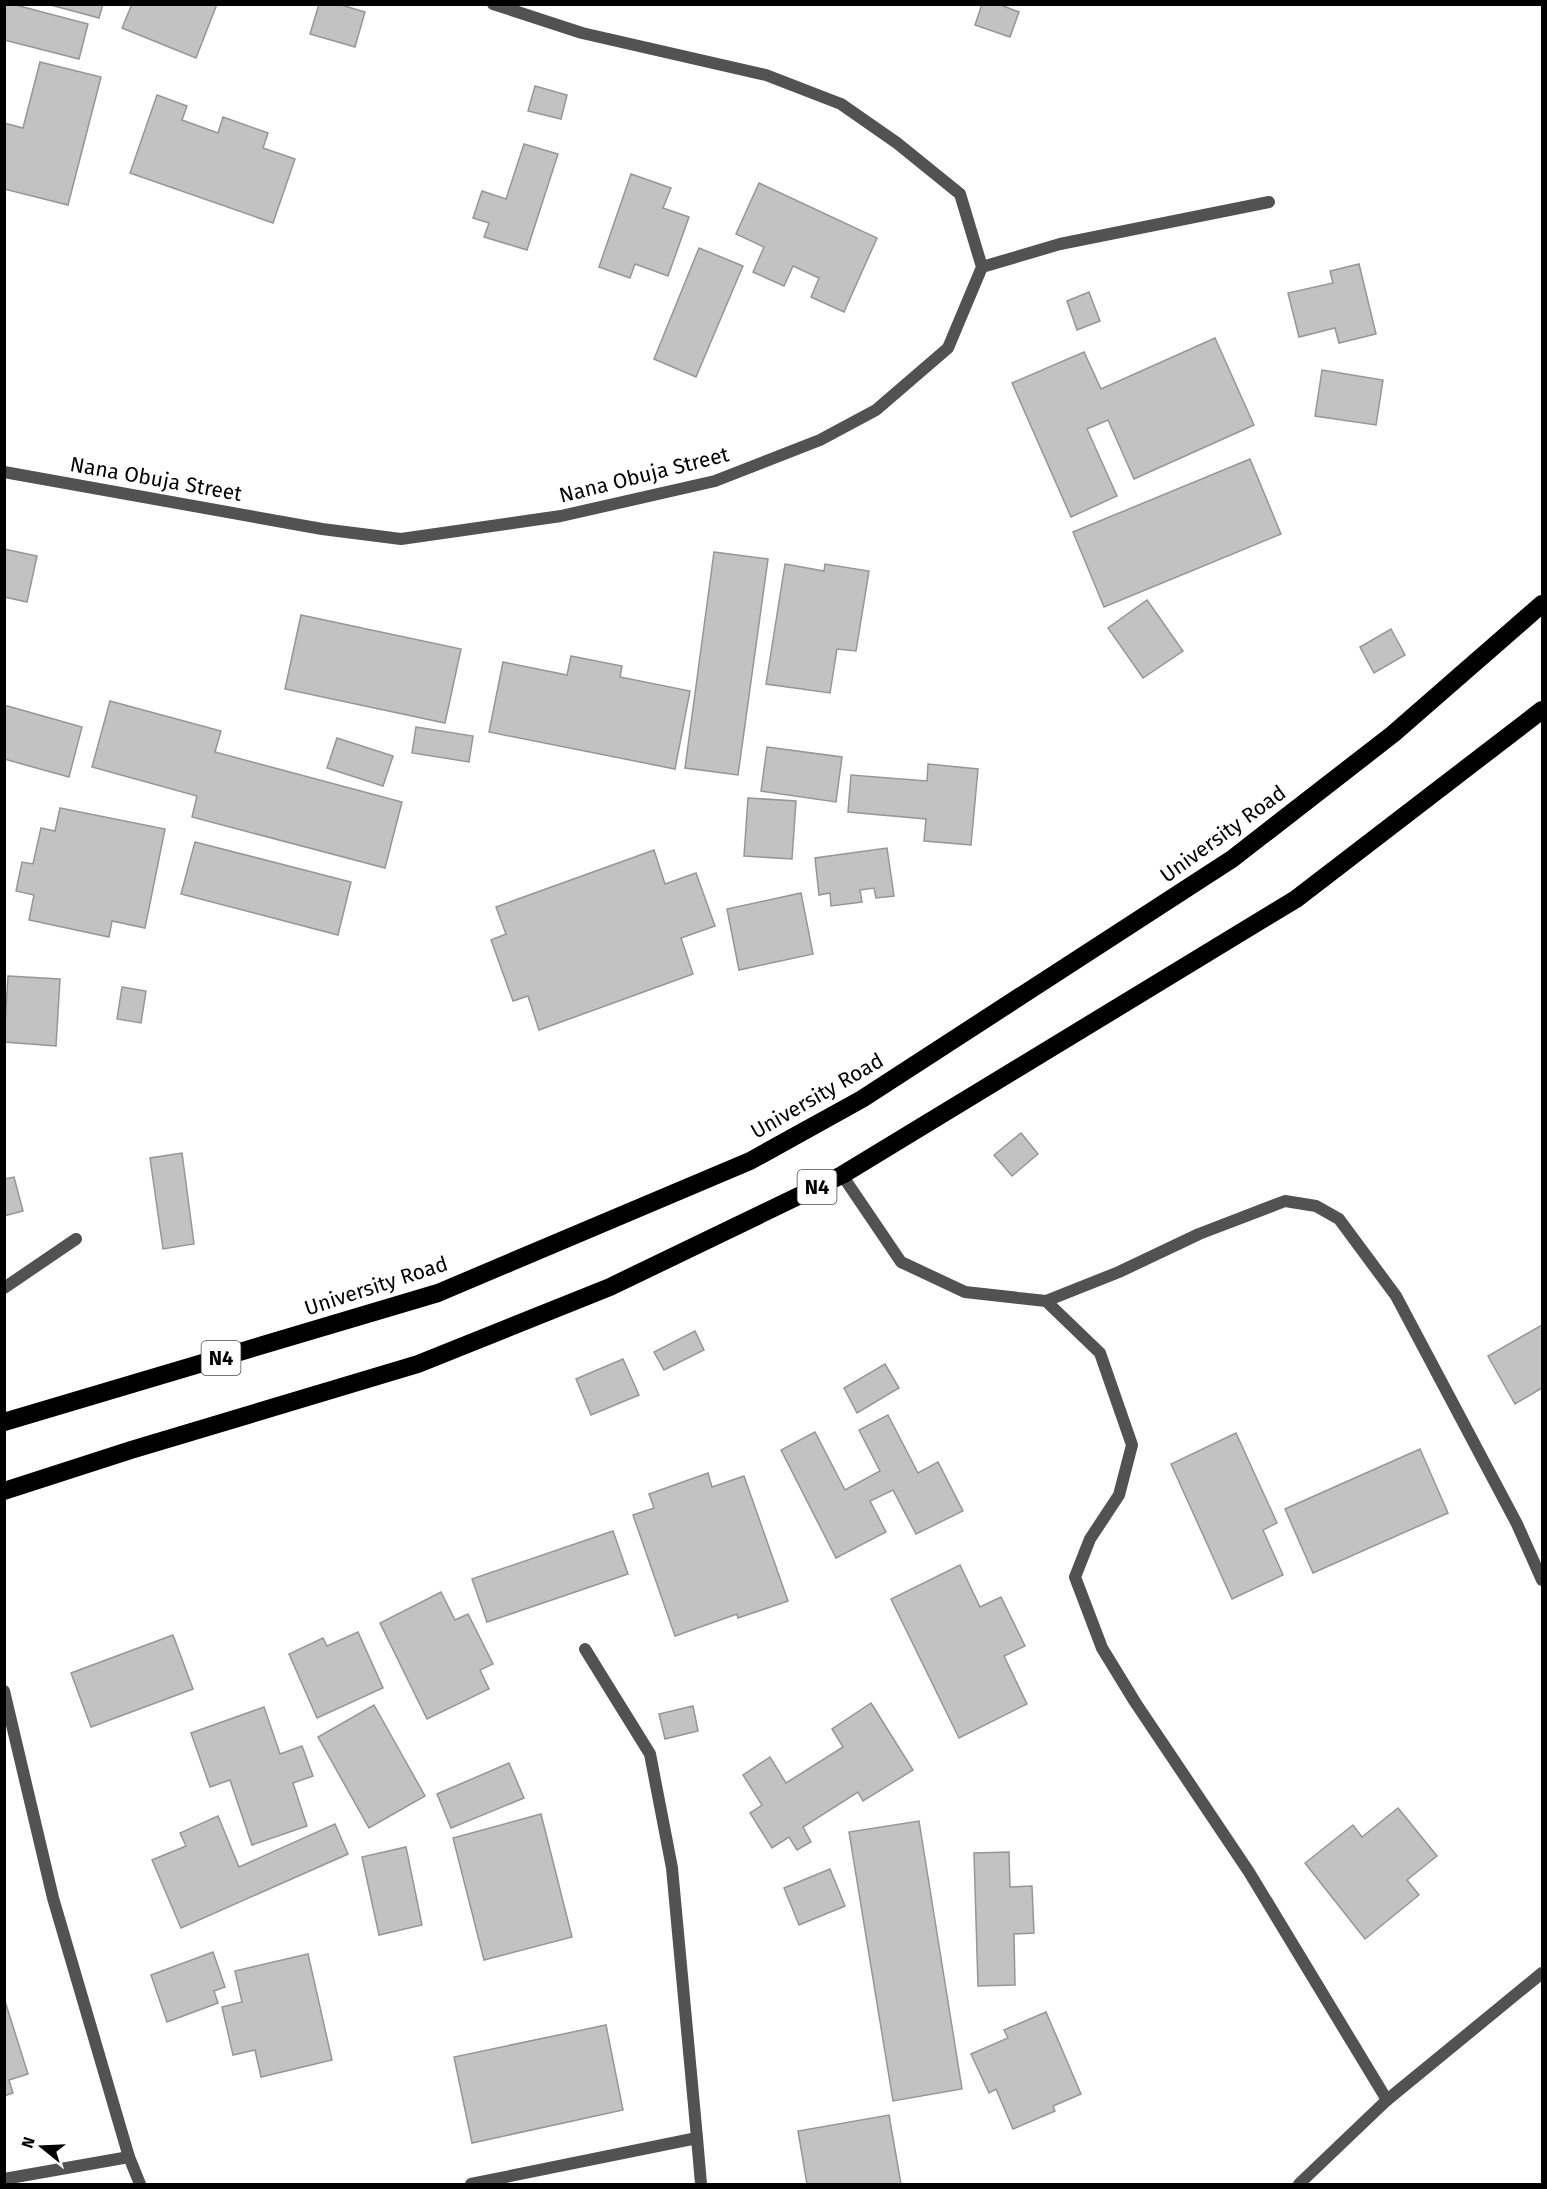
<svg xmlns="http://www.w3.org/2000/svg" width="1547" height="2189" font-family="'Fira Sans',sans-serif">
<rect width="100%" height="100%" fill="#fff"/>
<g fill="#c2c2c2" stroke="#969696" stroke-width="1.5">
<polygon points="4,4 12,4 88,24 79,59 4,40"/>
<polygon points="47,4 103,4 99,18"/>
<polygon points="132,4 217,4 196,58 122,28"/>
<polygon points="319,4 338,4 365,12 355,47 310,34"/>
<polygon points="982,4 998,4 1019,12 1010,37 975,25"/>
<polygon points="40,62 101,77 68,205 4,189 4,123 23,128"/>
<polygon points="535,86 567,95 561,119 528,111"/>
<polygon points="157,95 187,106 182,120 218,133 223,117 268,133 263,148 295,159 273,223 130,173"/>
<polygon points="524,144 558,154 527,250 484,237 489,223 473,218 482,191 506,199"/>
<polygon points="631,174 671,188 663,208 689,217 668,276 635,264 630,278 599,267"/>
<polygon points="759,183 877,238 844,312 811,297 819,278 793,266 784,286 753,272 764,247 736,234"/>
<polygon points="699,248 743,266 696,377 654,359"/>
<polygon points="1359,264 1376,334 1339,343 1335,328 1299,337 1288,293 1333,283 1330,271"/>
<polygon points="1089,292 1100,321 1077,330 1067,301"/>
<polygon points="1215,338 1254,425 1134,479 1108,420 1087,429 1117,496 1071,517 1012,383 1084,352 1101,389"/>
<polygon points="1322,370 1383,380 1376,425 1315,416"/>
<polygon points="1250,459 1281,534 1104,607 1073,532"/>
<polygon points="4,549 37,556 27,602 4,597"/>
<polygon points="714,552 768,559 738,775 685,768"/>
<polygon points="785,564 824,571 825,564 869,571 856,651 837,649 830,693 766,684"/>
<polygon points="1147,600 1183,651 1143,678 1108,628"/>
<polygon points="301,615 461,649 445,723 285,689"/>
<polygon points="1391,629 1405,655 1374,673 1360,647"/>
<polygon points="571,656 622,666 620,677 690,691 675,769 489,732 503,662 567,675"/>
<polygon points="110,701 221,731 215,752 402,802 385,868 192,817 197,796 92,767"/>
<polygon points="4,705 82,727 69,777 4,759"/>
<polygon points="416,727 473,736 469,762 412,753"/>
<polygon points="337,738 393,756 383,786 327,768"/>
<polygon points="767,747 842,757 836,802 761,791"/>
<polygon points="928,764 978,769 971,845 924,841 926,819 848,812 851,775 927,781"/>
<polygon points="748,798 796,801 792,859 744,856"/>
<polygon points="60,808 165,829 145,928 112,921 109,937 29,920 34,895 16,891 22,862 33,864 41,828 55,831"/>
<polygon points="195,842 351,882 338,935 181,894"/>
<polygon points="887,848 894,896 876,898 874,888 860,890 862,902 831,906 830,893 819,895 815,858"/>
<polygon points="654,850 665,884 696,873 715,926 681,938 693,974 539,1030 528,996 513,1001 491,940 506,934 496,907"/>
<polygon points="801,893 813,954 739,970 727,909"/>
<polygon points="8,976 60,979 56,1046 4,1042"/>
<polygon points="122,987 146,991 141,1023 117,1019"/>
<polygon points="1021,1133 1038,1154 1012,1176 994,1155"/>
<polygon points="182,1153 194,1244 163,1249 150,1158"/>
<polygon points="14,1177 23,1211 4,1216 4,1179"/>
<polygon points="1542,1325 1542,1388 1515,1404 1488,1356"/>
<polygon points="695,1331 704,1350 664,1370 654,1352"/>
<polygon points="623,1359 639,1395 591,1415 576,1379"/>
<polygon points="885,1364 899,1388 857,1413 844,1388"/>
<polygon points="888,1415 918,1473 938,1462 963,1511 916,1534 893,1490 870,1501 886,1532 836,1558 781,1450 815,1432 845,1490 880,1471 859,1430"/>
<polygon points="1236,1433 1277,1523 1263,1530 1283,1575 1232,1599 1171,1464"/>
<polygon points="1420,1449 1448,1513 1313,1573 1285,1509"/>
<polygon points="708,1473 712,1487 744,1476 788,1601 738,1618 737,1614 675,1636 633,1515 654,1508 649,1494"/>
<polygon points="613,1531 628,1574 487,1622 472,1579"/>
<polygon points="960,1565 980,1607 1001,1597 1025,1646 1004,1656 1027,1704 959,1738 891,1599"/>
<polygon points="441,1592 455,1620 468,1614 493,1664 480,1670 489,1689 427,1719 380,1623"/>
<polygon points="358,1632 383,1688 317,1718 289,1654 323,1638 327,1646"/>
<polygon points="173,1635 193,1689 91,1727 71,1673"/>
<polygon points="871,1703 913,1770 863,1801 858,1792 803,1827 811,1842 797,1850 789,1837 772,1848 750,1813 762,1805 743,1775 770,1757 786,1783 843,1747 832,1729"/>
<polygon points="374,1705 425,1796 369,1828 318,1737"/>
<polygon points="693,1706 698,1731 665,1739 659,1714"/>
<polygon points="264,1707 280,1754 302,1746 313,1776 293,1783 307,1826 252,1845 230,1780 210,1787 191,1733"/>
<polygon points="509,1763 524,1798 451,1828 437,1794"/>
<polygon points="1398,1808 1437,1856 1407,1880 1419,1895 1365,1939 1305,1863 1353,1825 1362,1837"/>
<polygon points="541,1814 572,1937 484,1960 453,1838"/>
<polygon points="218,1816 239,1867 335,1824 348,1854 181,1928 152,1860 186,1846 180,1833"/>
<polygon points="919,1821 962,2089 893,2101 849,1832"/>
<polygon points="406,1847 422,1925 379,1935 362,1857"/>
<polygon points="1009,1852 1010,1887 1032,1886 1034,1933 1014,1934 1015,1985 978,1986 974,1853"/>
<polygon points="830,1869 845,1906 799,1925 784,1888"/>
<polygon points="213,1952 225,1987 214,1991 218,2003 167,2022 151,1975"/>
<polygon points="308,1954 332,2060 261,2077 255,2050 233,2055 222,2007 242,2002 235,1971"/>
<polygon points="4,1998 28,2074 9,2080 13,2093 4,2096"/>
<polygon points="1046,2012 1081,2094 1053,2106 1055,2111 1013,2129 996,2089 989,2093 971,2054 1008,2038 1004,2030"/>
<polygon points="606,2025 623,2110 472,2143 454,2057"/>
<polygon points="889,2115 901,2184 807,2184 798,2131"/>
</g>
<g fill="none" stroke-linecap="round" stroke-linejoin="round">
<g stroke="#525252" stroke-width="12">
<polyline points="982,267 1060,244 1269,202"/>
<polyline points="4,472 322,529 401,539 561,516 715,481 820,440 876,410 948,348 982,267 960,194 897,143 841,104 766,75 582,33 493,4"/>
<polyline points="842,1175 901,1262 965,1292 1046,1301 1100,1353 1132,1445 1119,1495 1090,1539 1075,1577 1102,1648 1135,1702 1249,1872 1387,2100"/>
<polyline points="4,1288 76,1239"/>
<polyline points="1046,1301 1119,1272 1199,1234 1285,1201 1316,1206 1339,1219 1396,1296 1517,1524 1542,1580"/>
<polyline points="585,1649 650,1754 672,1868 697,2138"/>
<polyline points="4,1691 53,1898 129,2157 140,2184"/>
<polyline points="4,2179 129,2157"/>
<polyline points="471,2184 697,2138 701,2184"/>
<polyline points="1299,2184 1387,2100 1542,1973"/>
</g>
<g stroke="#000" stroke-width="18">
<polyline points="4,1422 438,1293 750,1161 862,1099 1232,859 1393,734 1542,604"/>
<polyline points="4,1491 131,1450 418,1364 610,1287 842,1175 1296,899 1542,710"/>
</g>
</g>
<g text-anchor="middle" stroke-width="5" stroke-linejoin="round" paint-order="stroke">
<g fill="#fff" stroke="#4c4c4c" stroke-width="1.5">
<rect x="797.5" y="1170" width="39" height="34" rx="4.5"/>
<rect x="201.5" y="1341" width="39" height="34" rx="4.5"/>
</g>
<g font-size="20" font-weight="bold" fill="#000">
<text x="817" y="1194">N4</text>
<text x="221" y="1365">N4</text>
</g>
<g font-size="21" fill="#000" stroke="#fff">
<text transform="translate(644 475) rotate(-14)" y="7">Nana Obuja Street</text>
<text transform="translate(156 479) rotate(10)" y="7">Nana Obuja Street</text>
<text transform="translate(1223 834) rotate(-36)" y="7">University Road</text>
<text transform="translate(817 1096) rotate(-30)" y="7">University Road</text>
<text transform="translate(376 1286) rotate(-18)" y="7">University Road</text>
</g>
</g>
<rect width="1547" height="2189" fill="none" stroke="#000000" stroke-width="12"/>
<g transform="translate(42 2147) rotate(288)" stroke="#ffffff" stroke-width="4.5" paint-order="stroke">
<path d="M0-4.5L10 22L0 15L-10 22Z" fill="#000000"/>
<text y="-9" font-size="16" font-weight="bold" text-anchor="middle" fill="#000000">N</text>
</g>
</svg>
